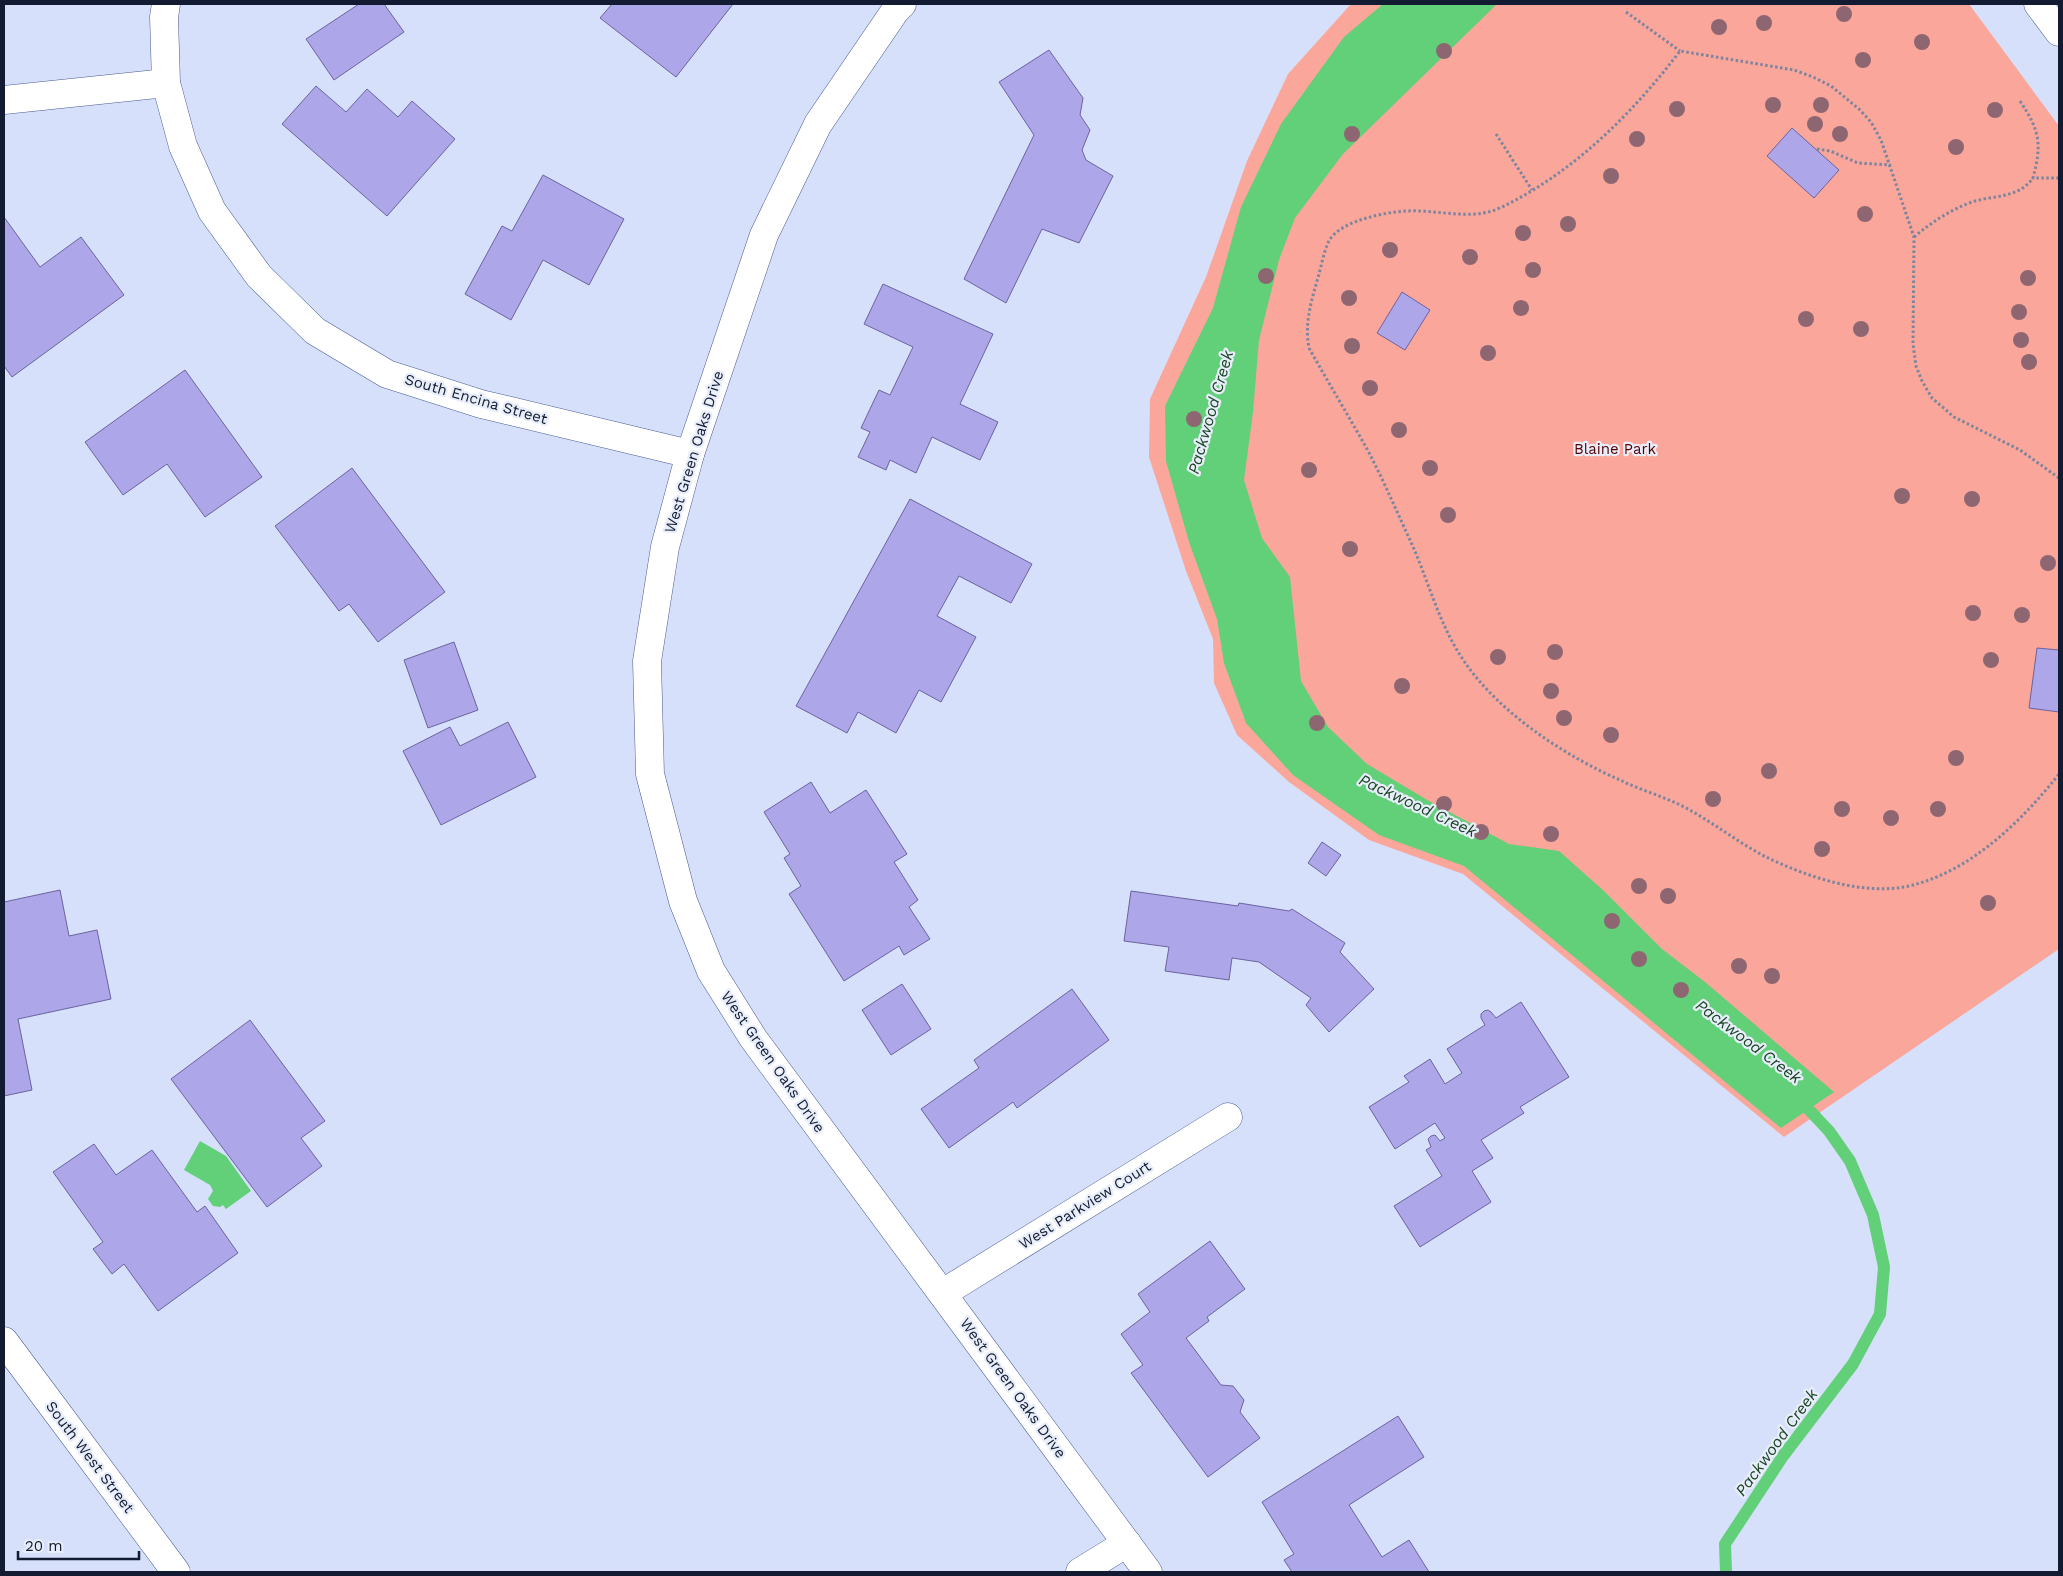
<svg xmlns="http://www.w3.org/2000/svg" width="2063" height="1576" font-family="'Work Sans',sans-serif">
<rect width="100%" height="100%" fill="#d6e0fa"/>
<polygon fill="#fba69a" points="1351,4 1969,4 2059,126 2059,949 1784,1137 1463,874 1369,840 1289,782 1237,735 1214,683 1213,639 1186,571 1149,457 1150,399 1206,277 1247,161 1288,74"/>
<g fill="#62cf79">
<polygon points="1383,4 1497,4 1343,154 1295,218 1279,260 1259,340 1253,412 1244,480 1262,538 1290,577 1301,681 1328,727 1367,764 1429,801 1509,844 1559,851 1604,891 1662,949 1705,982 1834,1092 1781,1128 1464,866 1379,835 1293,775 1246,723 1224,663 1217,619 1189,542 1166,461 1165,406 1213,308 1241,207 1281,124 1344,37"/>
<polygon points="200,1141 226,1156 251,1191 226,1209 223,1205 220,1207 213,1206 208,1199 213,1191 210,1185 184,1170"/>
</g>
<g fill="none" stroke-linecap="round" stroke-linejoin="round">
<polyline stroke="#62cf79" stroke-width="12" points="1726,1572 1725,1544 1783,1456 1853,1364 1880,1314 1884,1267 1873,1215 1850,1161 1829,1131 1796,1096"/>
</g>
<g fill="#ada6e8" stroke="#6b63a0">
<polygon points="359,4 384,4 404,32 334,80 306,39"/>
<polygon points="612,4 733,4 676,77 600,18"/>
<polygon points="1049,50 1083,98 1080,115 1090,130 1082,150 1086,160 1113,176 1079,243 1042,229 1006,303 964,279 1034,135 999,82"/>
<polygon points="316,86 346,112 367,89 398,117 412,101 455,139 387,216 282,124"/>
<polygon points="1792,128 1839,170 1814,198 1767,156"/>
<polygon points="543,175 624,219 589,285 543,260 511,320 465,294 502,226 512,231"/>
<polygon points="4,217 40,267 81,237 124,295 12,377 4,366"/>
<polygon points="883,284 993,334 960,404 998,422 980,460 932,437 916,473 890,460 886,470 858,457 870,432 861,428 879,390 890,395 913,347 864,324"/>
<polygon points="1402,292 1430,310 1405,350 1377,333"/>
<polygon points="185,370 262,477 205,517 167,464 123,495 85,442"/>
<polygon points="352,468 445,592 378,642 349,604 339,611 275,526"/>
<polygon points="910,499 1032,564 1011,603 959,576 937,616 976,637 941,702 919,690 896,733 858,712 847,733 796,706"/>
<polygon points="454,642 478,710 428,728 404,660"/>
<polygon points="2037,648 2059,650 2059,712 2029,708"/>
<polygon points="508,722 536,777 441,825 403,751 450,727 460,746"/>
<polygon points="811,782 830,813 866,790 907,854 894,862 918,900 909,907 930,939 904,955 899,946 844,981 789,894 801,886 784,858 790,854 764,812"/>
<polygon points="1322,842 1341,855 1326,876 1308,863"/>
<polygon points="60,890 69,936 97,930 111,999 18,1019 32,1090 4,1096 4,902"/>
<polygon points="1131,891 1238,906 1239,903 1289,911 1292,909 1345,943 1340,952 1374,989 1329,1032 1306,1005 1311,998 1259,962 1232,958 1229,980 1165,971 1169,947 1124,941"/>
<polygon points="902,984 931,1029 891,1055 862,1010"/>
<polygon points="1072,989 1109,1040 1017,1108 1013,1102 949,1148 921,1109 979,1068 974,1060"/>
<polygon points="1521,1002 1569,1077 1520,1107 1524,1113 1481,1140 1493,1158 1472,1171 1491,1202 1420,1247 1394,1206 1442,1176 1426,1150 1431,1147 1428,1139 1431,1136 1435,1135 1440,1141 1445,1138 1435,1123 1395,1149 1369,1107 1409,1082 1404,1076 1430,1059 1445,1084 1462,1073 1447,1049 1485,1025 1481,1018 1481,1014 1484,1011 1488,1010 1491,1012 1496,1018"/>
<polygon points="250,1020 325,1121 301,1138 322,1166 267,1207 171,1079"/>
<polygon points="94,1144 116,1175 152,1150 197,1212 205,1206 238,1253 158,1311 124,1264 112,1274 93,1249 103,1242 53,1172"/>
<polygon points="1210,1241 1245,1289 1207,1317 1209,1321 1186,1338 1221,1385 1233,1386 1244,1400 1240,1412 1260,1438 1208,1477 1131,1373 1143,1365 1121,1334 1150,1312 1138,1294"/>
<polygon points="1398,1416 1424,1457 1349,1505 1382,1557 1409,1540 1429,1572 1292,1572 1284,1560 1294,1554 1262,1502"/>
</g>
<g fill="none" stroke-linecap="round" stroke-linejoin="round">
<g stroke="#495c95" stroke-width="29">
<g id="street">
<polyline points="166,4 164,17 166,83 183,146 212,211 259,276 315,331 387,374 481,404 690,454"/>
<polyline points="902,4 895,11 818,124 764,235 690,454 665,547 647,661 650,774 683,901 711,971 753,1038 1148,1572"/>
<polyline points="4,100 166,83"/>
<polyline points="943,1293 1228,1117"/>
<polyline points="4,1341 176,1572"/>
<polyline points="1080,1572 1127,1543"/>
</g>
</g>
<g stroke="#495c95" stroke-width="29">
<polyline id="secondary" points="2038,4 2059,32"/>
</g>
<g stroke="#7c859e" stroke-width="3" stroke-dasharray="2.5 2.5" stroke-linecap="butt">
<polyline points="1626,12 1680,51"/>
<path d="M2020,101C2040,131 2042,144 2033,178H2059"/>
<polyline points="1496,134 1532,190"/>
<polyline points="1817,149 1830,151 1858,163 1891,165"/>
<path d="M1914,237C1932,222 1950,210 1972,202C1993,195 2018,199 2033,178"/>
<path d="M2059,478L2020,450L1954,417L1932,398L1922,381L1916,366L1913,344L1914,237L1881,140L1871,122L1859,109L1831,86L1813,77L1794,70L1680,51C1632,114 1574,172 1502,207C1475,220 1448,212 1420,211C1399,210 1379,214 1360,220C1349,224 1335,230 1329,241C1324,251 1322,263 1319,274C1312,299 1304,322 1309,348C1328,382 1348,415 1367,449C1383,479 1396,510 1410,540C1428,579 1439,625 1464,661C1499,713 1565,756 1622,781C1639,789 1658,795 1676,803C1708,818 1735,841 1766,857C1808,877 1862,896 1909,886C1970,872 2022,821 2059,774"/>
</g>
<use href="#street" stroke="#fff" stroke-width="28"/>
<use href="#secondary" stroke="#fff" stroke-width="28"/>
</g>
<g fill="#8e6672">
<circle cx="1844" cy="14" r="8"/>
<circle cx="1764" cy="23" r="8"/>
<circle cx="1719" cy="27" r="8"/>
<circle cx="1922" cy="42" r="8"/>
<circle cx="1444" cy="51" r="8"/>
<circle cx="1863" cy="60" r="8"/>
<circle cx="1773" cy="105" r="8"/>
<circle cx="1821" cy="105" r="8"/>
<circle cx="1677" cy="109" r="8"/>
<circle cx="1995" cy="110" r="8"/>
<circle cx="1815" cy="124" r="8"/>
<circle cx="1352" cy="134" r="8"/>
<circle cx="1840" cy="134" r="8"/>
<circle cx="1637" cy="139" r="8"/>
<circle cx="1956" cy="147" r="8"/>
<circle cx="1611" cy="176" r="8"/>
<circle cx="1865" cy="214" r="8"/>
<circle cx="1568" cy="224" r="8"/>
<circle cx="1523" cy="233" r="8"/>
<circle cx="1390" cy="250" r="8"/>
<circle cx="1470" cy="257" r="8"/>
<circle cx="1533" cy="270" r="8"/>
<circle cx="1266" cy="276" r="8"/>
<circle cx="2028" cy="278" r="8"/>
<circle cx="1349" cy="298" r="8"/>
<circle cx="1521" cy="308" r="8"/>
<circle cx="2019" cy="312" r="8"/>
<circle cx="1806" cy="319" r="8"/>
<circle cx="1861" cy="329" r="8"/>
<circle cx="2021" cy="340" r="8"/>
<circle cx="1352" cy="346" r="8"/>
<circle cx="1488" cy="353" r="8"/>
<circle cx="2029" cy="362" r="8"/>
<circle cx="1370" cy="388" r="8"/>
<circle cx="1194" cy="419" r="8"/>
<circle cx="1399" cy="430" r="8"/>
<circle cx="1430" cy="468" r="8"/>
<circle cx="1309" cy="470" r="8"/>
<circle cx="1902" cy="496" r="8"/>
<circle cx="1972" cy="499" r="8"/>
<circle cx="1448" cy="515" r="8"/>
<circle cx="1350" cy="549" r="8"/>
<circle cx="2048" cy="563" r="8"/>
<circle cx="1973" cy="613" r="8"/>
<circle cx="2022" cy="615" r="8"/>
<circle cx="1555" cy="652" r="8"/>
<circle cx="1498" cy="657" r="8"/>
<circle cx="1991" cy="660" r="8"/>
<circle cx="1402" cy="686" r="8"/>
<circle cx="1551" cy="691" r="8"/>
<circle cx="1564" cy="718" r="8"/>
<circle cx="1317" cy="723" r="8"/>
<circle cx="1611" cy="735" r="8"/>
<circle cx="1956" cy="758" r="8"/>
<circle cx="1769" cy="771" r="8"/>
<circle cx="1713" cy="799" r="8"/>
<circle cx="1444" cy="804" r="8"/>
<circle cx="1842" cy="809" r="8"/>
<circle cx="1938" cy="809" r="8"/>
<circle cx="1891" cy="818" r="8"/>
<circle cx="1481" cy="832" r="8"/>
<circle cx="1551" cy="834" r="8"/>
<circle cx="1822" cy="849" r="8"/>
<circle cx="1639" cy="886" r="8"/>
<circle cx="1668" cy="896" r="8"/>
<circle cx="1988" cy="903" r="8"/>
<circle cx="1612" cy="921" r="8"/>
<circle cx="1639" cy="959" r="8"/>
<circle cx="1739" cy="966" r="8"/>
<circle cx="1772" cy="976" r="8"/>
<circle cx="1681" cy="990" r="8"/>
</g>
<g text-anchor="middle" stroke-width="4.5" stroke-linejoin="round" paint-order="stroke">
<g font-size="15" fill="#131b32" stroke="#e8edfa">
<text transform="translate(476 399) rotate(16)" y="5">South Encina Street</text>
<text transform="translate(694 452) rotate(-73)" y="5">West Green Oaks Drive</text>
<text transform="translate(773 1062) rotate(55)" y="5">West Green Oaks Drive</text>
<text transform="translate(1085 1205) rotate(-32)" y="5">West Parkview Court</text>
<text transform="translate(1013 1388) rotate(54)" y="5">West Green Oaks Drive</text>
<text transform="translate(90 1457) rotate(53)" y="5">South West Street</text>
</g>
<g font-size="15" fill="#540202" stroke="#e8edfa">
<text x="1615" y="454">Blaine Park</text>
</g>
<g font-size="16" font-style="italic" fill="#184321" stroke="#e8edfa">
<text transform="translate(1210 412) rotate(-74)" y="6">Packwood Creek</text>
<text transform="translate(1418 805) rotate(25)" y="6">Packwood Creek</text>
<text transform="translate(1749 1041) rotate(37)" y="6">Packwood Creek</text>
<text transform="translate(1776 1442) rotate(-54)" y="6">Packwood Creek</text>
</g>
</g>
<rect width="2063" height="1576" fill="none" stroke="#131b32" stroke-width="10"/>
<path d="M18 1551v8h121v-8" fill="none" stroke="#131b32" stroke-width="2.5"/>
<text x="25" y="1551" font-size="15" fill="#131b32" stroke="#e8edfa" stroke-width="4" paint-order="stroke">20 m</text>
</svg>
